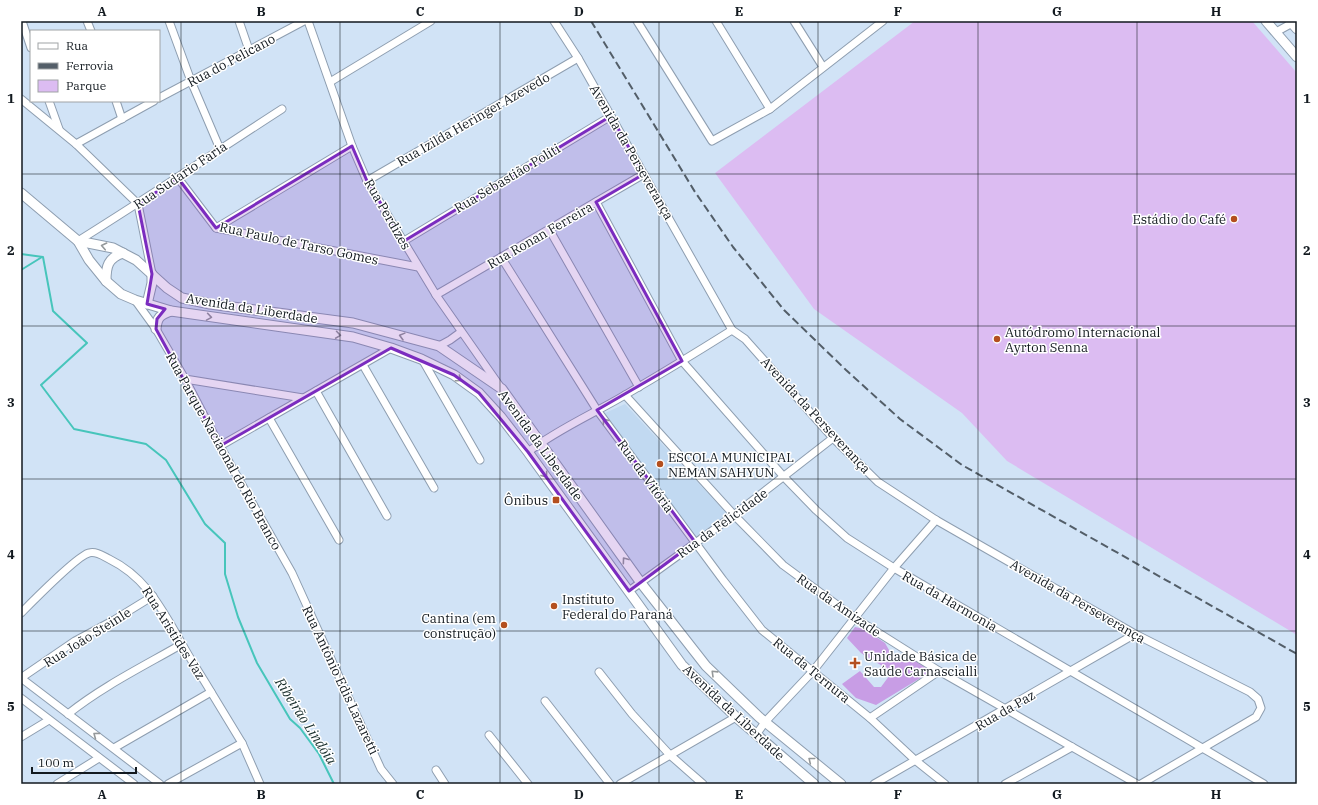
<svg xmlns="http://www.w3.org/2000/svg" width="1318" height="805" font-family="'IBM Plex Serif',serif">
<rect width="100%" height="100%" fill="#d1e3f6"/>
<polygon fill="#c1d9f1" points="625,404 727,514 694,538 603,414"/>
<polygon fill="#dcbcf2" points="915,21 1252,21 1297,73 1297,635 1007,461 962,413 814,309 715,173"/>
<polygon fill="#c89de5" points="855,627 864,629 885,643 893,657 905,661 912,657 932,671 876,705 856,698 842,684 860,671 874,687 881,687 892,672 861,653 847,638"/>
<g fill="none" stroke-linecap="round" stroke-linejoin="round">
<g stroke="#47c5bb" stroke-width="2">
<polyline points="21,254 43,257 53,311 87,343 41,385 74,429 146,444 166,460 205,524 225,543 225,574 238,617 257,663 290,719 300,728 319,754 334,784"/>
<polyline points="21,270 42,257"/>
</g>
<g stroke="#8e9eb0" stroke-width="9">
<g id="minor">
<polyline points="22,21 31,48"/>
<polyline points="87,21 91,31"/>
<polyline points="169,21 191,81 220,149"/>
<polyline points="239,21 249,50"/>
<polyline points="308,21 352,146 367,181 436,295 499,385"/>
<polyline points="554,21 578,58 732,330 745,339 833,438 878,482 936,520 1135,634 1250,692 1258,699 1261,708 1256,717 1141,784"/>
<polyline points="637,21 712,141 770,109 883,21"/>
<polyline points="716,21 770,109"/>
<polyline points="794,21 823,67"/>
<polyline points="1276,32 1296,21"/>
<polyline points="330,82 431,21"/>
<polyline points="159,98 304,21"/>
<polyline points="21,99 76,144 138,204 152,274"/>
<polyline points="49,101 59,129"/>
<polyline points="116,101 122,119"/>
<polyline points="76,144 154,101"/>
<polyline points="178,178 216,228 418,267"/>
<polyline points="367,181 578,58"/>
<polyline points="596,202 682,361 784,477 816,510 847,538 894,568 1264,784"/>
<polyline points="216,228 352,146"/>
<polyline points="549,229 639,387"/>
<path d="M78,241C147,198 214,153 282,109"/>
<polyline points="404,241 611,116"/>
<polyline points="501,257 597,410 723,580 762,630 870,718 915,760 945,784"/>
<polyline points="436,295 644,174"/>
<polyline points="135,300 156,329 185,379 220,446 292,573 381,769 393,784"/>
<polyline points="439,346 450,340 461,332"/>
<polyline points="422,359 480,460"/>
<polyline points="363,365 434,488"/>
<polyline points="185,379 303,398"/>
<polyline points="316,391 387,516"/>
<polyline points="625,395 734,515 783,565 855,618 939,671 1137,784"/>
<polyline points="269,418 339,540"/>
<polyline points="220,446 391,348"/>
<path d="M528,452C558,429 593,414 625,395C661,374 697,352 732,330"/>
<polyline points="629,591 734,515 833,438"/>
<path d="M21,613C32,602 78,555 89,553C96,551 103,556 109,559C146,577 161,608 181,642C190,659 201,675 211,692"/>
<polyline points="599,672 632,714 670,755 703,784"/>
<polyline points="21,678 160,784"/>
<polyline points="21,678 75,641 114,620 153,596"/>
<polyline points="21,698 134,784"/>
<polyline points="545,701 610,784"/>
<path d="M68,714C103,686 144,666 182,644"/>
<polyline points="870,718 939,671"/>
<polyline points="489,735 528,784"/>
<polyline points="756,735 765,722 813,671 894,568 936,520"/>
<polyline points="21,737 49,720"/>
<polyline points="114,748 211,692 242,743 260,784"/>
<polyline points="436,770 445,784"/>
<polyline points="57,784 99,758"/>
<polyline points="168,784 242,743"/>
<polyline points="620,784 736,717"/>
<polyline points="874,784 1135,634"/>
<polyline points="1005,784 1072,747"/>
</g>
</g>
<g stroke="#8e9eb0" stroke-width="11">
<g id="tertiary">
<polyline points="1266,21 1297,57"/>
<polyline points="1290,21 1297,29"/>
<polyline points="21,193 78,241 89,260 106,281 121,294 135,300 171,311 353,337 391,348 421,359 454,375 479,393 501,417 528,452 682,665 736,717 814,784"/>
<polyline points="78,241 113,248 136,260 167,288 182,298 210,304 353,323 439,346 502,389 641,583 706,666 759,717 841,784"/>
<path d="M106,281C106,266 108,258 123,253"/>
<polyline points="147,304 152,283 152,274"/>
<path d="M156,329C157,317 160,315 171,311"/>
</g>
</g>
<use href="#minor" stroke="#fff" stroke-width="7"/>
<use href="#tertiary" stroke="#fff" stroke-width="9"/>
<polyline stroke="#535e68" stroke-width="2" stroke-dasharray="8 4" stroke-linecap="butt" points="591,21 695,192 733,247 784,310 846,370 900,419 962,465 1297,654"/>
</g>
<defs><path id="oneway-chevron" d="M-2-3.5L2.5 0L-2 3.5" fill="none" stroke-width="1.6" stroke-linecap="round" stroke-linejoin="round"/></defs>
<g stroke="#94989a">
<use href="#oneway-chevron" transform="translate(104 246) rotate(-168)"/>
<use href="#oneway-chevron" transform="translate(209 317) rotate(9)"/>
<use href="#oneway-chevron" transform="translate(338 335) rotate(8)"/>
<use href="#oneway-chevron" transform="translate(402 336) rotate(-165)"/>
<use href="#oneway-chevron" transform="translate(459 379) rotate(35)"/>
<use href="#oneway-chevron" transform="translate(605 421) rotate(-126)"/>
<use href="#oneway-chevron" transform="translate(545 475) rotate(54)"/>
<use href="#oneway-chevron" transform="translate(625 560) rotate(-126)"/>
<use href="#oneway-chevron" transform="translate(714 673) rotate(-136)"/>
<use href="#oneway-chevron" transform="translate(96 735) rotate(-143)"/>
<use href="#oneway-chevron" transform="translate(811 760) rotate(-141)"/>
</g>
<path fill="#7b2cbf" fill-opacity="0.2" stroke="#7b2cbf" stroke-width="3" stroke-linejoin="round" d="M611,116L644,174L596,202L682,361L597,410L695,542L629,591L528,452L479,393L454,375L391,348L220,446L156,329L157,319L165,309L147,304L152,274L138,204L178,178L216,228L352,146L367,181L404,241Z"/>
<path fill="none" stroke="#12191f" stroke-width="1" stroke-opacity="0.55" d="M181,21V784M340,21V784M500,21V784M659,21V784M818,21V784M978,21V784M1137,21V784M21,174H1297M21,326H1297M21,479H1297M21,631H1297"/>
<g fill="#b44f1e" stroke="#fff" stroke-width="1.5">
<circle cx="1234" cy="219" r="4"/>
<circle cx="997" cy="339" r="4"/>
<circle cx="660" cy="464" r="4"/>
<rect x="552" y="496" width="8" height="8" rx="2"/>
<circle cx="554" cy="606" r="4"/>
<circle cx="504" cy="625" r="4"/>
<path d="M853 657h4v4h4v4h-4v4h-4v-4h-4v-4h4z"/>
</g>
<g text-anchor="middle" stroke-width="3" stroke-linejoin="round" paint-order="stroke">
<g font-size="13" fill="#12191f" stroke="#fff">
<text transform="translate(231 60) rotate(-28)" y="5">Rua do Pelicano</text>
<text transform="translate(473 119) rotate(-30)" y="5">Rua Izilda Heringer Azevedo</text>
<text transform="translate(632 152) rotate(60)" y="5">Avenida da Perseverança</text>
<text transform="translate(180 175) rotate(-34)" y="5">Rua Sudario Faria</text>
<text transform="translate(507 178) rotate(-31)" y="5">Rua Sebastião Politi</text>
<text transform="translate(388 214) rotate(60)" y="5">Rua Perdizes</text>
<text transform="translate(540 235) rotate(-30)" y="5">Rua Ronan Ferreira</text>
<text transform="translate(299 243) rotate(12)" y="5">Rua Paulo de Tarso Gomes</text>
<text transform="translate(252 308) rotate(9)" y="5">Avenida da Liberdade</text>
<text transform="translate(816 415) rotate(47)" y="5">Avenida da Perseverança</text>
<text transform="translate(541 445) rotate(54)" y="5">Avenida da Liberdade</text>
<text transform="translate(224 451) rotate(61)" y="5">Rua Parque Naciaonal do Rio Branco</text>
<text transform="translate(646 476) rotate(54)" y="5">Rua da Vitória</text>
<text transform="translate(722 523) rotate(-36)" y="5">Rua da Felicidade</text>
<text transform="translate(950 601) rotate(30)" y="5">Rua da Harmonia</text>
<text transform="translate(1078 601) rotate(30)" y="5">Avenida da Perseverança</text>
<text transform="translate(839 605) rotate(35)" y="5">Rua da Amizade</text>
<text transform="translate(174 633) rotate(58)" y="5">Rua Aristides Vaz</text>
<text transform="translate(87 637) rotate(-32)" y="5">Rua João Steinle</text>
<text transform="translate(812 670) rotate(39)" y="5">Rua da Ternura</text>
<text transform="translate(341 680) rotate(65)" y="5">Rua Antônio Edis Lazaretti</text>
<text transform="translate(1005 710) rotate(-30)" y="5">Rua da Paz</text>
<text transform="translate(734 712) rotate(43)" y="5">Avenida da Liberdade</text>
</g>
<g font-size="13" fill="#12191f" stroke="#fff" text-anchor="start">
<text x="1226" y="224" text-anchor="end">Estádio do Café</text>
<text x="1005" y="337">Autódromo Internacional<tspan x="1005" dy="15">Ayrton Senna</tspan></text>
<text x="668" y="462">ESCOLA MUNICIPAL<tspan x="668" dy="15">NEMAN SAHYUN</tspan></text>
<text x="548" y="505" text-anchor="end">Ônibus</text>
<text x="562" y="604">Instituto<tspan x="562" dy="15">Federal do Paraná</tspan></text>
<text x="496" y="623" text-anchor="end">Cantina (em<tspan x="496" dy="15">construção)</tspan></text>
<text x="864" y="661">Unidade Básica de<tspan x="864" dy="15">Saúde Carnascialli</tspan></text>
</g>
<g font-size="14" font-style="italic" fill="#192f2d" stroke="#fff">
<text transform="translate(306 721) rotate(57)" y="5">Ribeirão Lindóia</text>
</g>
</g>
<rect width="1318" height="805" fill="none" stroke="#ffffff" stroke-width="44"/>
<rect x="30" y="30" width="130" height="72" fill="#ffffff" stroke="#a0a3a5"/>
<rect x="38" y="43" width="20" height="6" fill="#ffffff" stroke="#a0a3a5"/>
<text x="66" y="50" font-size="12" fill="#12191f">Rua</text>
<rect x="38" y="63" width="20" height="6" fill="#535e68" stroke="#a0a3a5"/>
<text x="66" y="70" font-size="12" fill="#12191f">Ferrovia</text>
<rect x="38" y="80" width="20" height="12" fill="#dcbcf2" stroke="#a0a3a5"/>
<text x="66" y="90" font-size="12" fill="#12191f">Parque</text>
<path d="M32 767v6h104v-6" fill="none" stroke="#12191f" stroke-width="2"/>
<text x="38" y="767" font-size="12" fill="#12191f" stroke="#ffffff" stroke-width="3" paint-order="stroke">100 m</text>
<rect x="22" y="22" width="1274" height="761" fill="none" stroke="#12191f" stroke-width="1.5"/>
<g font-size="13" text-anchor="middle" font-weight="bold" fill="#12191f">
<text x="102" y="16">A</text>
<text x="261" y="16">B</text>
<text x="420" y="16">C</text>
<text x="579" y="16">D</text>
<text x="739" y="16">E</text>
<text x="898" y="16">F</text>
<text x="1057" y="16">G</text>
<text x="1216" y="16">H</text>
<text x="11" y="103">1</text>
<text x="1307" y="103">1</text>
<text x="11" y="255">2</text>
<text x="1307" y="255">2</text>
<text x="11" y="407">3</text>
<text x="1307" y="407">3</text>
<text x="11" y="559">4</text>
<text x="1307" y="559">4</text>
<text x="11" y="711">5</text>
<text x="1307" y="711">5</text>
<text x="102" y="799">A</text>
<text x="261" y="799">B</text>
<text x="420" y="799">C</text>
<text x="579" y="799">D</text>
<text x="739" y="799">E</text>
<text x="898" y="799">F</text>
<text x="1057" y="799">G</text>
<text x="1216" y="799">H</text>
</g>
</svg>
